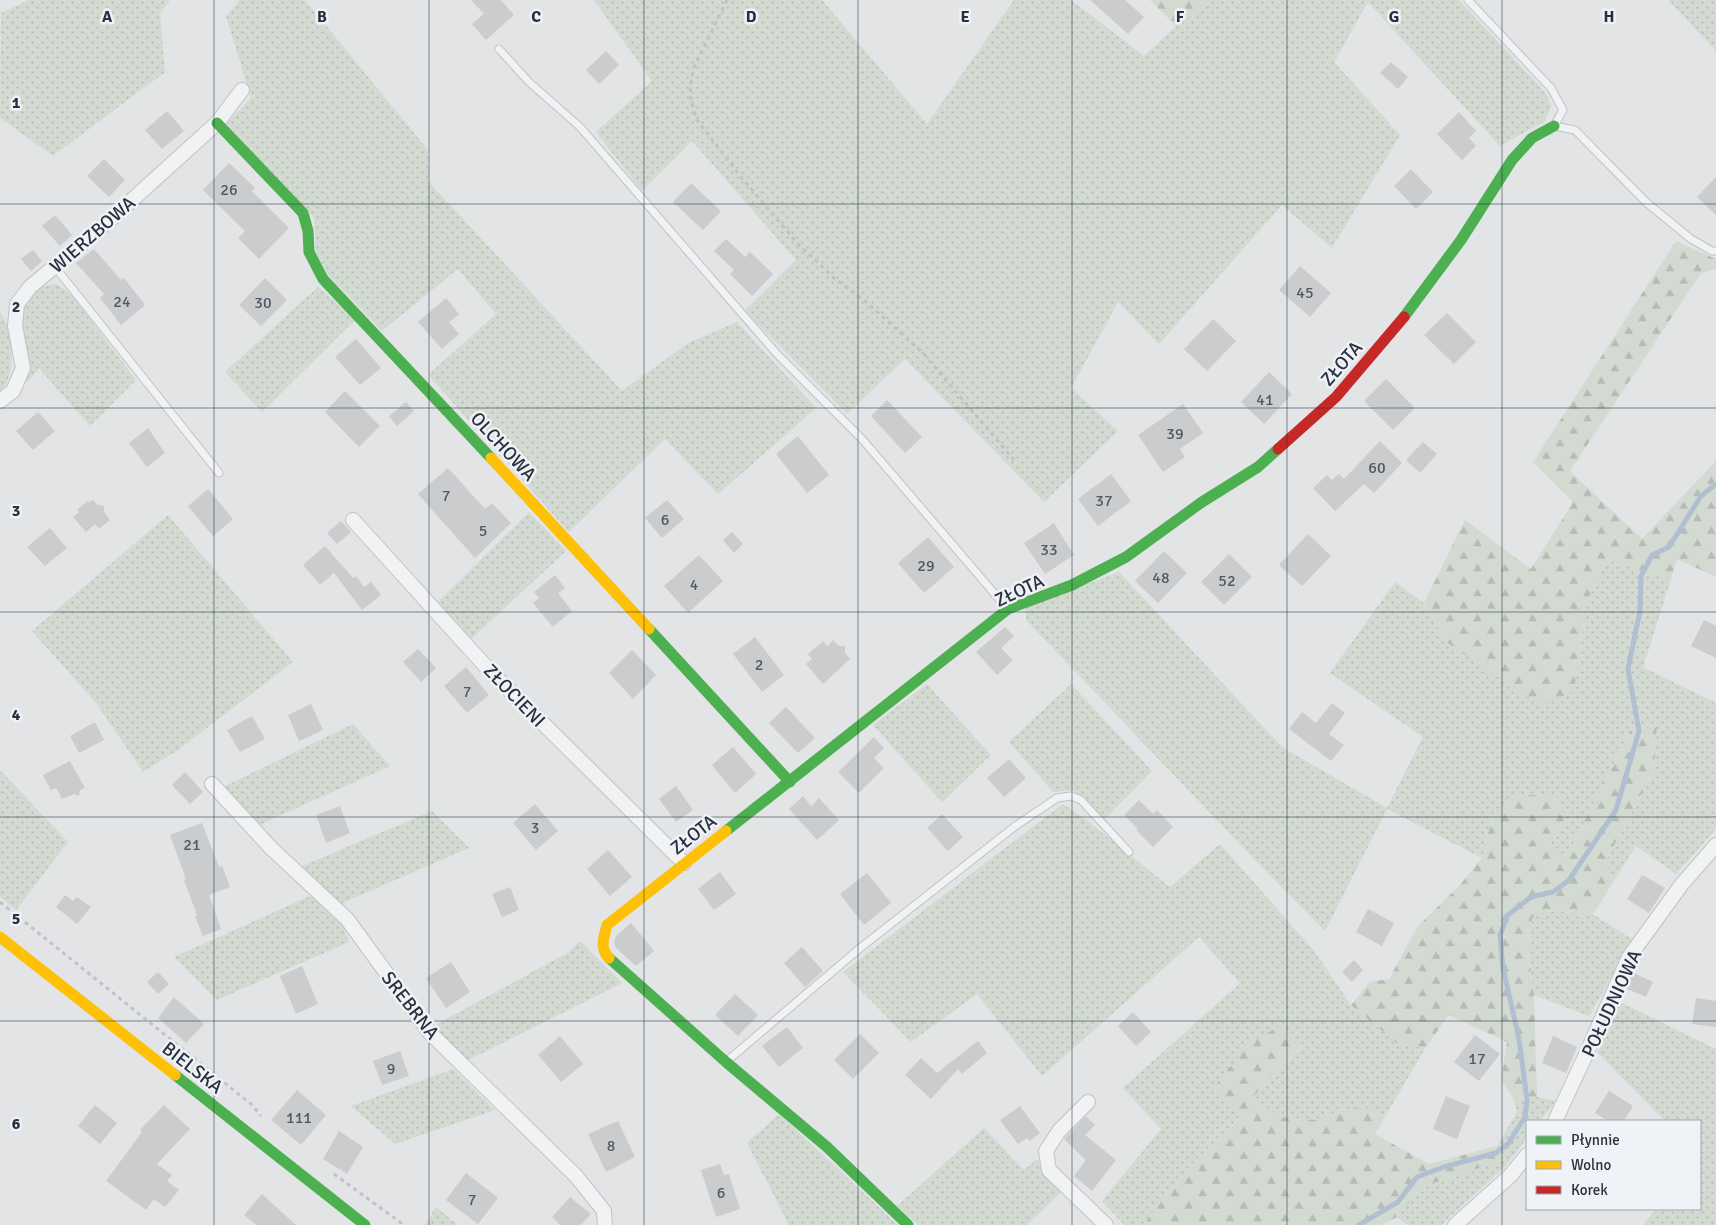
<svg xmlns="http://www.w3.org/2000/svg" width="1716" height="1225" font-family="Signika,sans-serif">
<defs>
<pattern id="grass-dots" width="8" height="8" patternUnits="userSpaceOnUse" patternTransform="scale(1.25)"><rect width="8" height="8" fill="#d2dad2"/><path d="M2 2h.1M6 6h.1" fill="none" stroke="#b4bcb5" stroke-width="1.8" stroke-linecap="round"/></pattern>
<pattern id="forest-firs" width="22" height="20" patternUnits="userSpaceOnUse" patternTransform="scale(1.25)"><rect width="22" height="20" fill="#d2dad2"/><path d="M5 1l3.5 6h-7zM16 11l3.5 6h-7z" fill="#b4bcb5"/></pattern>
</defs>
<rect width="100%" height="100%" fill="#e2e4e6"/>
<g fill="url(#grass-dots)">
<polygon points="29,0 170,0 160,14 165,72 53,156 0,118 1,13"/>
<polygon points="240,0 305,0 428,150 428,181 622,391 688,343 737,322 816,408 718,494 665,439 569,532 428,375 496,314 458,269 382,331 329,276 316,253 314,218 226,124 251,98 226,16"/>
<polygon points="594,0 822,0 927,124 1014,0 1071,0 1144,56 1176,26 1212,0 1459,0 1545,92 1551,105 1545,121 1500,146 1368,2 1334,62 1400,135 1332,248 1282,205 1159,344 1118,302 1071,388 1118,431 1044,502 905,359 847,414 745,311 796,260 692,141 642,191 596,132 652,81"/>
<polygon points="1668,0 1716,0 1716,51"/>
<polygon points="56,284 71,294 136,380 90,426 39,368 27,383 21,326 22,306 39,287"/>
<polygon points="318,287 356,319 262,412 225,372"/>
<path d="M0,312C13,329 18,376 0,391Z"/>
<polygon points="529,512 566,551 470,640 438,602"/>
<polygon points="168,515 293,662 178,750 143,772 97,704 32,631"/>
<polygon points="1606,560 1671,579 1643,667 1716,703 1716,829 1676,874 1636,846 1614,881 1605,862 1654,770 1657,726 1630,731 1570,850 1557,857 1550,845 1565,820 1492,817 1482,858 1387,809 1325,931 1255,860 1026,620 1026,607 1119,572 1282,747 1387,808 1423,737 1330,673 1395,582 1424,603 1446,642 1574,692 1587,601"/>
<polygon points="927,684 991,755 942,802 873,725"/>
<polygon points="1071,684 1152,771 1105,819 1073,790 1053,792 1009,742"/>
<polygon points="353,724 390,766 259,825 225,786"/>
<polygon points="0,770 68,842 16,910 0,897"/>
<polygon points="1063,804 1089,822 1170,887 1220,844 1315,952 1351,1005 1399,1045 1426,1047 1386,1115 1361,1106 1316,1120 1279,1117 1252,1098 1302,1046 1278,1027 1242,1115 1187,1169 1143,1225 1124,1225 1102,1201 1161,1129 1123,1088 1240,983 1199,937 1042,1076 977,994 911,1042 843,972"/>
<polygon points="432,811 469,848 340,904 300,867"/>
<polygon points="310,896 340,920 349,942 217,1000 174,957"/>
<polygon points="1548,911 1593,914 1633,940 1589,1016 1534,995 1528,950 1532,917"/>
<polygon points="580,941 622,983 468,1060 432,1027 569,952"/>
<polygon points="1618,1001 1716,1049 1716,1225 1643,1225 1656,1209 1700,1209 1700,1121 1665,1121 1598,1053"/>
<polygon points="453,1069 495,1110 395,1144 351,1106"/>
<polygon points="1537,1097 1556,1101 1540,1121 1527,1121 1527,1138 1504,1168 1441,1225 1407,1225 1397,1217 1422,1187 1502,1160 1497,1146 1517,1112 1513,1098"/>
<polygon points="779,1114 898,1225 789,1225 747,1143"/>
<polygon points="984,1128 1024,1170 1037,1159 1062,1191 1027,1225 918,1225 897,1206"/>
<polygon points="436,1207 458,1225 425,1225"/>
</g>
<g fill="url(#forest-firs)">
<polygon points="1150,0 1212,0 1176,26"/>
<polygon points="1676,241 1716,259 1716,269 1701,273 1570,471 1642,539 1716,461 1716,577 1677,559 1671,579 1606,560 1587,601 1574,692 1540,705 1446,642 1424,603 1465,520 1531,569 1573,502 1533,462"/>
<polygon points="1657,726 1654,770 1605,862 1614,881 1593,914 1548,911 1532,918 1528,950 1534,995 1537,1097 1513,1098 1501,1080 1507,1042 1449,1015 1426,1047 1399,1045 1351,1005 1370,982 1389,979 1417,927 1459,886 1482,858 1492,817 1517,794 1558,797 1565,820 1550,845 1557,856 1570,850 1630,731"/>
<polygon points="1278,1027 1302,1045 1252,1098 1279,1117 1316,1120 1361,1106 1386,1115 1375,1134 1429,1164 1497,1146 1503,1160 1422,1187 1397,1217 1382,1225 1143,1225 1187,1169 1242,1116 1215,1086 1248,1044"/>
</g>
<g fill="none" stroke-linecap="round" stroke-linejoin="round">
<polyline stroke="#b1c0d0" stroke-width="5" points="1359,1225 1398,1202 1417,1177 1444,1167 1496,1153 1508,1144 1525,1117 1527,1099 1519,1039 1503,968 1500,935 1508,915 1531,897 1553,892 1569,880 1616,810 1639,731 1628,669 1640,611 1641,576 1652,555 1669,547 1701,496 1716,484"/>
</g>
<g fill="#caccce">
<polygon points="471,0 501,0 514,15 486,40 472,24 484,14"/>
<polygon points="1090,0 1125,0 1144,17 1128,34"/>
<polygon points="606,51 619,65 599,84 586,70"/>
<polygon points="1391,62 1408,77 1398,89 1380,73"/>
<polygon points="167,111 184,131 162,149 145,130"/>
<polygon points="1459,112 1476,131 1469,138 1476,146 1462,160 1437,134"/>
<polygon points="104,159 125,180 109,197 87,176"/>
<polygon points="229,163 255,188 252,191 289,228 259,259 238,238 245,231 203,190"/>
<polygon points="1411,169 1433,192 1416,209 1394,186"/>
<polygon points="1716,177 1716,215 1697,197"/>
<polygon points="691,183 721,211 703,230 673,202"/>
<polygon points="55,215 72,235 60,246 42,226"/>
<polygon points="726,239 745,257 750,252 773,274 752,296 730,274 734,270 714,251"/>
<polygon points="94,249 121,280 124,278 145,305 121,325 100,298 104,294 76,263"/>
<polygon points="33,250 42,261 31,271 21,259"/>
<polygon points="1300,266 1331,293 1310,317 1279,290"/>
<polygon points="265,278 287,300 261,326 239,305"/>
<polygon points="446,298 459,314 449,322 459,334 442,349 418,322"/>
<polygon points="1447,313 1476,342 1454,364 1424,335"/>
<polygon points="1213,319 1236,341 1207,371 1184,349"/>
<polygon points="356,339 381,368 360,385 335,357"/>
<polygon points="1269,372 1292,394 1264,424 1241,402"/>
<polygon points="1386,379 1415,408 1393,430 1364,401"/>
<polygon points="345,391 380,426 359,447 325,412"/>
<polygon points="887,400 922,437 905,453 871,416"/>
<polygon points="406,402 414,411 397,426 389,416"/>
<polygon points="1183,404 1203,433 1180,449 1185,457 1163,472 1138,435"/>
<polygon points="38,412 55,431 33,450 16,431"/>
<polygon points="148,428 165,453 147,467 129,443"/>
<polygon points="798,436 829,475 807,493 776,454"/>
<polygon points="1380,441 1402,463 1374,493 1364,484 1335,511 1313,488 1327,475 1332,480 1339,474 1344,479"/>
<polygon points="1423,442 1437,454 1420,473 1406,460"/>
<polygon points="448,468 485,509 492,503 511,523 475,558 418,494"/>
<polygon points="1111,474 1131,501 1098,526 1078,499"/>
<polygon points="208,489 233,519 213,536 188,506"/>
<polygon points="93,500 98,505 104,506 104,512 110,520 99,529 95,524 86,532 73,517 79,512 77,510 88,501 89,503"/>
<polygon points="667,500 684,519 662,538 645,518"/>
<polygon points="341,521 351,532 337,544 327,533"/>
<polygon points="1054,523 1074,555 1045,574 1024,543"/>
<polygon points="50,528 67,548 45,566 27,547"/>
<polygon points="732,532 743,544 734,553 723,540"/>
<polygon points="1308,534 1331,556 1302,586 1279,565"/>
<polygon points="928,537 954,567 924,593 898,563"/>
<polygon points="325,546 353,578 356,576 364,587 371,582 381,595 362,610 334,573 320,585 303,565"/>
<polygon points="1164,551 1187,573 1158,603 1135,581"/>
<polygon points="1229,554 1252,577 1224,605 1201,582"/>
<polygon points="699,555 723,581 688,613 664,586"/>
<polygon points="555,575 565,588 558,593 572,611 553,627 533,603 539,598 534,592"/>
<polygon points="1704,620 1716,626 1716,658 1691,646"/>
<polygon points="1005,627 1014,636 1001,648 1013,660 997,675 976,652"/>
<polygon points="755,637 784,675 762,692 733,654"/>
<polygon points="833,640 839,646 845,646 845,653 850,659 823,684 806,664 812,659 808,654 823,641 827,646"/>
<polygon points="418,649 436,668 421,682 403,662"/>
<polygon points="632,650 656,675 633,699 609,673"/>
<polygon points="466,667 489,695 467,713 444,686"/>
<polygon points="1332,703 1345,713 1329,734 1344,745 1331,761 1289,729 1302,712 1316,723"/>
<polygon points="311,704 323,730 299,741 288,715"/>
<polygon points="786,707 815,738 798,753 769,723"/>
<polygon points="252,716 265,739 240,752 227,730"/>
<polygon points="95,722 104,740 79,753 70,736"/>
<polygon points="874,737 884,748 874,758 884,768 859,793 838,772"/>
<polygon points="733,747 756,774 735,793 712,765"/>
<polygon points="1009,759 1026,778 1004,797 987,778"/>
<polygon points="70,761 85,788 80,790 79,796 74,794 62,799 56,788 51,790 43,775"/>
<polygon points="185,772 203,792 190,804 172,785"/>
<polygon points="676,786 693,810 676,822 659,799"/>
<polygon points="803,796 811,806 819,798 839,820 817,840 789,809"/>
<polygon points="1139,800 1153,814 1157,810 1173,827 1153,847 1136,830 1138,829 1124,815"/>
<polygon points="535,804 558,831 536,850 513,823"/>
<polygon points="340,806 350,833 326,843 316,815"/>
<polygon points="942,814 963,837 948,851 927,828"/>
<polygon points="202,823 219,867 222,866 230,887 209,895 221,929 203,936 195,916 197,915 184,880 186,879 170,835"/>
<polygon points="608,850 632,877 610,896 587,869"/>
<polygon points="720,872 736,894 714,910 698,889"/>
<polygon points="867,873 891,903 864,925 840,894"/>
<polygon points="1642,875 1665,888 1649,913 1627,899"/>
<polygon points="510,887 519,910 502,917 492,894"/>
<polygon points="65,895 73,901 77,897 91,907 77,924 56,907"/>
<polygon points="1368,909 1394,923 1382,946 1356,932"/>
<polygon points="631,923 654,951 636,966 616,948 614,942 616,936"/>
<polygon points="802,947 823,971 805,987 784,963"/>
<polygon points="1354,960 1363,970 1352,982 1342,972"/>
<polygon points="451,962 470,992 446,1008 426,978"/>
<polygon points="302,966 318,1004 296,1014 280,976"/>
<polygon points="158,972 169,984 158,994 147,982"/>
<polygon points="1632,972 1653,982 1646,997 1625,988"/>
<polygon points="735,994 758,1015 738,1036 715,1015"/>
<polygon points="174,997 204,1024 186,1043 158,1018"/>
<polygon points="1696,998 1716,1001 1716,1027 1692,1024"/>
<polygon points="1133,1012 1151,1032 1136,1046 1118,1026"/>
<polygon points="787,1027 803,1048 779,1067 762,1046"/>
<polygon points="860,1034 879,1053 853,1079 834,1060"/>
<polygon points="1475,1035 1500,1054 1479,1081 1454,1062"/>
<polygon points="560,1036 583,1064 561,1082 538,1055"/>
<polygon points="1553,1036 1577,1047 1566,1073 1542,1063"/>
<polygon points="978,1041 987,1053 962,1074 958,1069 931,1099 905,1075 921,1058 937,1073"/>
<polygon points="400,1051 409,1076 382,1085 373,1061"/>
<polygon points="297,1090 326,1115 301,1145 271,1120"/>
<polygon points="1609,1091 1633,1106 1624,1121 1608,1121 1595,1113"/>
<polygon points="1446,1096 1470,1106 1457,1139 1433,1129"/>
<polygon points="95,1105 117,1123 100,1144 78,1126"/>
<polygon points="164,1105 190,1129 157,1164 172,1175 167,1181 179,1190 165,1207 154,1199 146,1210 106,1181 142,1132 140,1130"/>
<polygon points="1020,1106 1040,1133 1030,1141 1027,1138 1018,1144 1000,1120"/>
<polygon points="1086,1116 1095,1125 1085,1135 1116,1160 1092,1191 1074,1176 1086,1160 1064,1139"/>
<polygon points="618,1121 635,1157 606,1172 588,1134"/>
<polygon points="339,1131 363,1147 347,1174 323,1159"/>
<polygon points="720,1164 724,1175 729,1174 740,1209 716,1217 701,1170"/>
<polygon points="466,1173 498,1198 478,1224 446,1200"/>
<polygon points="262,1194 296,1225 256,1225 244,1215"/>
<polygon points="570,1197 591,1214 581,1225 560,1225 552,1217"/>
</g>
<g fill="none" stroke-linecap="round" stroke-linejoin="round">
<g stroke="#c0c2c4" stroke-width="9">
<g id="lane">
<polyline points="1468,0 1551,88 1563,110 1554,126 1575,130 1647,203 1691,239 1712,251 1716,251"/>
<polyline points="499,49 529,82 580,127 777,354 862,439 1006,607"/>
<polyline points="55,267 219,473"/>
<polyline points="727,1061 859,949 1014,827 1057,798 1071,796 1081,800 1129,852"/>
</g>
</g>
<g stroke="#c0c2c4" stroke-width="16">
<g id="street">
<polyline points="0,401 13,391 23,368 15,326 17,304 30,287 110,220 217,123 242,90"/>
<polyline points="353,520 489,670 684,863"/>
<polyline points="212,784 271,848 347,919 430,1033 576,1176 604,1211 605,1225"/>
<polyline points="1088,1102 1059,1131 1046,1151 1049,1170 1106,1225"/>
<polyline points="1555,1121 1588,1050 1629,957 1682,884 1716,845"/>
<polyline points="1455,1225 1510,1176 1527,1155"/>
</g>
</g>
<g stroke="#c0c2c7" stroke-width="3" stroke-dasharray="4 4" stroke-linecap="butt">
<polyline points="727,0 694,67 690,86 691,101 697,120 741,177 798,244 834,278 866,302 922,352 1014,460"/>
<polyline points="0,902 251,1104 261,1116"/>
<polyline points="334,1174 404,1225"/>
</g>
<use href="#lane" stroke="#f1f2f3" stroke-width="7"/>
<use href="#street" stroke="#f1f2f3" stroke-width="14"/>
<g stroke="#4caf50" stroke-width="11">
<polyline points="217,123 303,213 308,231 309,252 323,279 491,458"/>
<polyline points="1404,317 1461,240 1512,160 1532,138 1554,126"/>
<polyline points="649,629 790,782"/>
<polyline points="726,831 1008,609 1072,585 1126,557 1202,502 1258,467 1278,449"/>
<polyline points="609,958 726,1062 827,1147 908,1225"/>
<polyline points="175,1075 365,1225"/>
</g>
<g stroke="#ffc107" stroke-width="11">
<polyline points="491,458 649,629"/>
<polyline points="0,937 175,1075"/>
<path d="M609,958C599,948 604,937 607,925L726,831"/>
</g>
<polyline stroke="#c62828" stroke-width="11" points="1278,449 1336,397 1404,317"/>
</g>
<path fill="none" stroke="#29313f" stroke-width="1" stroke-opacity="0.55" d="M214,0V1225M429,0V1225M644,0V1225M858,0V1225M1072,0V1225M1287,0V1225M1502,0V1225M0,204H1716M0,408H1716M0,612H1716M0,817H1716M0,1021H1716"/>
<g text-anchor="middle" stroke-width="5" stroke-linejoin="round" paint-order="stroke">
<g font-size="16" fill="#525864">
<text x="229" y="195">26</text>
<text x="1305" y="298">45</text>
<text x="122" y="307">24</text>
<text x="263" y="308">30</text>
<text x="1265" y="405">41</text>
<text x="1175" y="439">39</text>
<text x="1377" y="473">60</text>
<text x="446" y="501">7</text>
<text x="1104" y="506">37</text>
<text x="665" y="525">6</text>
<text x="483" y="536">5</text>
<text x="1049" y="555">33</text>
<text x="926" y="571">29</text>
<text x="1161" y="583">48</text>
<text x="1227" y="586">52</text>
<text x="694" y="590">4</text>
<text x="759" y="670">2</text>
<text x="467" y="697">7</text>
<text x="535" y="833">3</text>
<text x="192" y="850">21</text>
<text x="1477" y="1064">17</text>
<text x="391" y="1074">9</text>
<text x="299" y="1123">111</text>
<text x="611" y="1151">8</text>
<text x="721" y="1198">6</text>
<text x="472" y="1205">7</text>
</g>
<g font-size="19" fill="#29313f" stroke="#eff2f6">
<text transform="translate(92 234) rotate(-41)" y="7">WIERZBOWA</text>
<text transform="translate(1341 363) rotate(-49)" y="7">ZŁOTA</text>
<text transform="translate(504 446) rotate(47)" y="7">OLCHOWA</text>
<text transform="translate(1019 590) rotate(-25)" y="7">ZŁOTA</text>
<text transform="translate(515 695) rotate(46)" y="7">ZŁOCIENI</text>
<text transform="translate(693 834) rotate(-38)" y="7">ZŁOTA</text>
<text transform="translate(1611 1003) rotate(-65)" y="7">POŁUDNIOWA</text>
<text transform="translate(411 1005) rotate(52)" y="7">SREBRNA</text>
<text transform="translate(193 1067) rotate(38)" y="7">BIELSKA</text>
</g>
</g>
<g font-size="16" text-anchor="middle" font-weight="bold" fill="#29313f" stroke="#eff2f6" stroke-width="5" stroke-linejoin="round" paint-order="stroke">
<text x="107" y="22">A</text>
<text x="322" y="22">B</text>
<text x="536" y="22">C</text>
<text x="751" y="22">D</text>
<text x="965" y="22">E</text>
<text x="1180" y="22">F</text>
<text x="1394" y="22">G</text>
<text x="1609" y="22">H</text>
<text x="16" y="108">1</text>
<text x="16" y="312">2</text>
<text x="16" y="516">3</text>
<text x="16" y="720">4</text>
<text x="16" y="924">5</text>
<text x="16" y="1129">6</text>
</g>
<rect x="1526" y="1120" width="175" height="90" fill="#eff2f6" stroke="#a0a5ad"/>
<rect x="1536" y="1136" width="25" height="8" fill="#4caf50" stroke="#a0a5ad"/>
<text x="1571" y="1145" font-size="15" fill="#29313f">Płynnie</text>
<rect x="1536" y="1161" width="25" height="8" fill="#ffc107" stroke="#a0a5ad"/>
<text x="1571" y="1170" font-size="15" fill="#29313f">Wolno</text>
<rect x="1536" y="1186" width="25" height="8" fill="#c62828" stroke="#a0a5ad"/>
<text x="1571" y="1195" font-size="15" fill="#29313f">Korek</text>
</svg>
